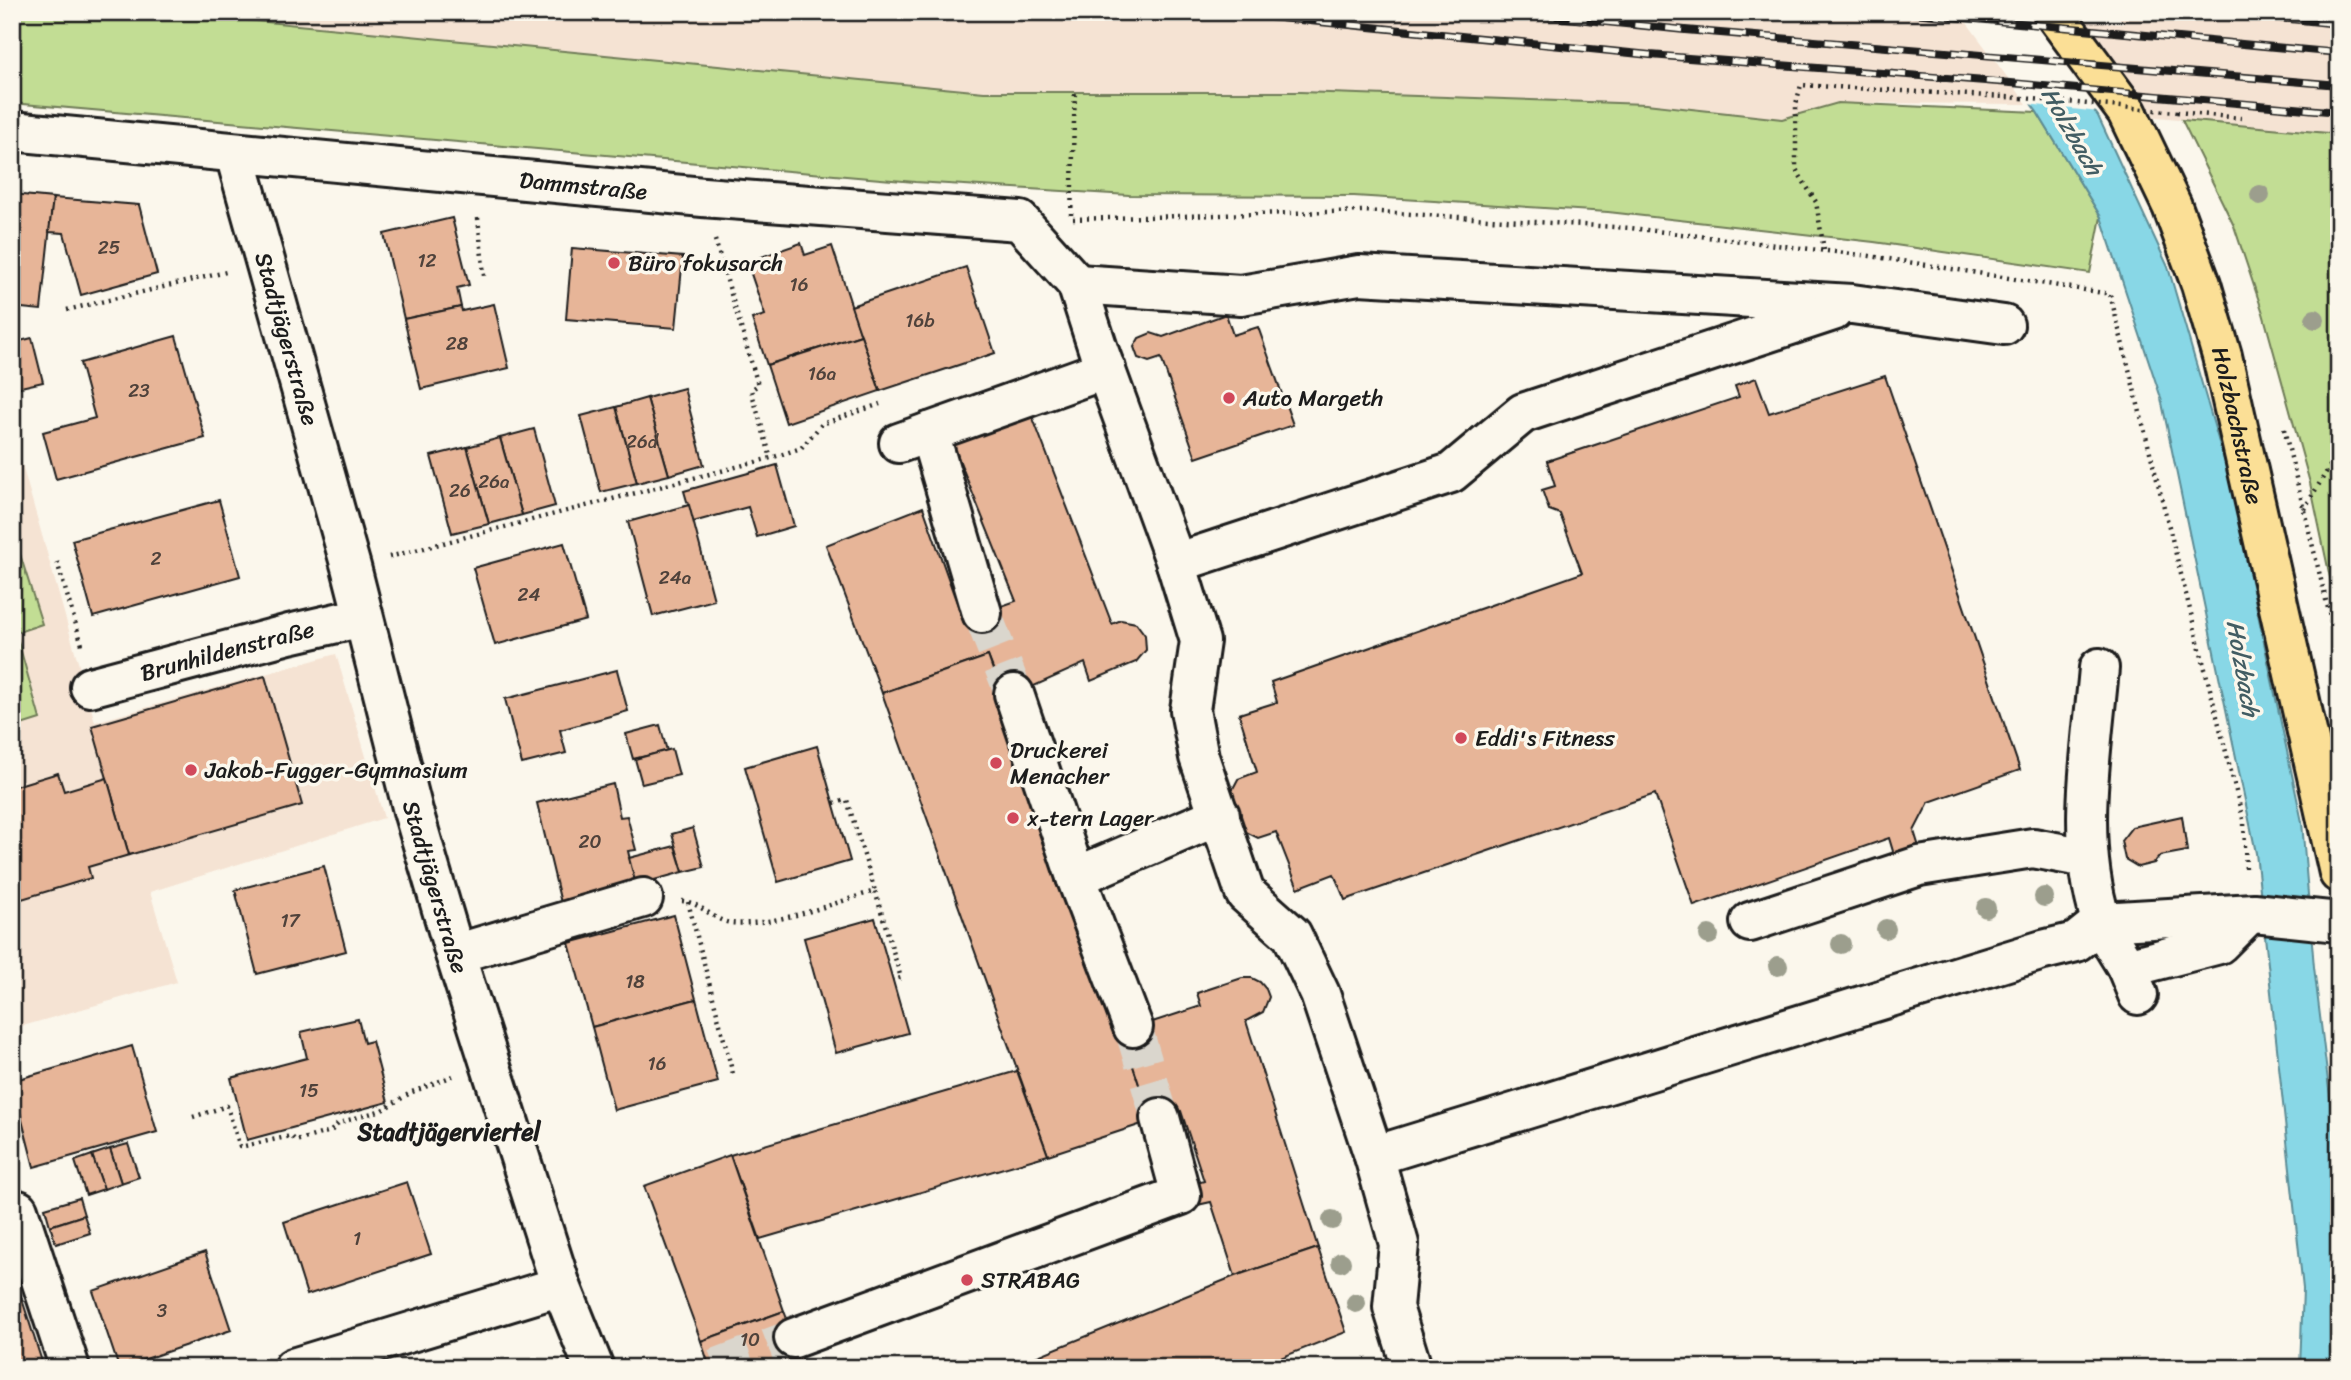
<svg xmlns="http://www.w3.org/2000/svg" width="2351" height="1380" font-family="Sriracha,sans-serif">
<rect width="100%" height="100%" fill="#fbf7ec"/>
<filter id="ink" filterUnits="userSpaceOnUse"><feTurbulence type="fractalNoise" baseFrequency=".0143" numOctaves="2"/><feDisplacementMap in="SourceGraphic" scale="14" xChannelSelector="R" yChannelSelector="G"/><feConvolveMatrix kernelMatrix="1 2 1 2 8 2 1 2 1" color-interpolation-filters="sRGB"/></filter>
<g filter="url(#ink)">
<g fill="#f5e3d3">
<polygon points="164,12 1997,12 2123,24 2117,12 2339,12 2339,135 2027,104 1838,103 1782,119 1646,104 1300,92 984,92"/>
<polygon points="17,447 95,722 336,654 384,818 150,892 177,982 12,1029 12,448"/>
</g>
<g fill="#c2dd94" stroke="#6f7c58" stroke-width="2">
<polygon points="12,12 164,12 984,92 1300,92 1646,104 1782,119 1838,103 2037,112 2101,217 2090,273 1874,242 1608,212 1354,196 1129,195 915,182 12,103"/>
<polygon points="2182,120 2339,134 2339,620 2310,483 2263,313 2234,226"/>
<polygon points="12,529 42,624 12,634"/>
<polygon points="17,637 40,719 12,728 12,638"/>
</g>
<polygon fill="#88d7e6" stroke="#5d8c95" stroke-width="2" points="1963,12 2021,12 2098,116 2168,267 2229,477 2302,822 2314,967 2336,1147 2339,1189 2339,1368 2300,1368 2303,1289 2256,853 2161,398 2101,217 2037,112"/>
<polygon fill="#fbf7ec" points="1959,12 2026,12 2099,112 2027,104"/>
<g fill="#e7b598" stroke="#1c1c1c" stroke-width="2">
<polygon points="12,194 53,198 41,310 12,307"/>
<polygon points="53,198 139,205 157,274 81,295 64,233 49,232"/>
<polygon points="452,218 469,285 457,288 461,307 404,319 384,234"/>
<polygon points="801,243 805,255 832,246 861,335 767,365 752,319 765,315 747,262"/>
<polygon points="572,248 683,257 676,328 566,319"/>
<polygon points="966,267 995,353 880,391 851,306"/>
<polygon points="494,304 509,368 421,389 404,319 461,307 462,311"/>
<polygon points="1226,314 1233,335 1258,327 1293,425 1196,458 1161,358 1149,362 1138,358 1134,347 1139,338 1151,333 1163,337"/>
<polygon points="861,335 880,391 786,423 767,365"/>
<polygon points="176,336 205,438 56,479 43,432 95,418 80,363"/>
<polygon points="32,338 43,382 12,389 12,343"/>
<polygon points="1885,376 2020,770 1929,802 1914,831 1920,850 1895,858 1889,838 1694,906 1655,794 1345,900 1334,874 1298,888 1276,832 1258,838 1234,826 1226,802 1238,779 1257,772 1239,714 1277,702 1271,682 1582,573 1560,514 1549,510 1542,490 1555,486 1547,461 1739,397 1735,386 1756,378 1769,413"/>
<polygon points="684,388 704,465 669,475 647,398"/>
<polygon points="647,398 669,475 637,483 616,407"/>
<polygon points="616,407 637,483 601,492 581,416"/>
<polygon points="1031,413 1112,624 1121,620 1136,623 1145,635 1146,650 1136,662 1091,681 1085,663 1005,699 988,656 882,693 826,545 923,507 964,623 982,613 1016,601 952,442"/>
<polygon points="534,429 555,506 522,515 500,438"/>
<polygon points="500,438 522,515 489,524 467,447"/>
<polygon points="467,447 489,524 452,533 431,456"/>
<polygon points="777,465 794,526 757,537 748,507 693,522 684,491"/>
<polygon points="219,500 240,576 93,617 72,540"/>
<polygon points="689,505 714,600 653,616 628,522"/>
<polygon points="564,543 586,620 495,645 473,568"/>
<polygon points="988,656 1122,1032 1151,1121 1048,1155 882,693"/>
<polygon points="617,670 628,711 560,730 566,753 522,764 505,699"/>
<polygon points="265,676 302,805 129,855 92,726"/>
<polygon points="660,725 667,751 633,759 626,734"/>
<polygon points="817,746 850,861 778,882 745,767"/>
<polygon points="672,749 679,775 642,784 635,759"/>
<polygon points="58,773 64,791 107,778 129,855 88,867 91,878 12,902 12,787"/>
<polygon points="613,784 620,817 627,816 636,850 628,851 636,885 561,903 537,803"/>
<polygon points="2182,816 2187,851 2160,856 2154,863 2138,867 2125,859 2121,841 2132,827"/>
<polygon points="693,828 704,867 683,872 672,834"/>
<polygon points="675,846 683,872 636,885 629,858"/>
<polygon points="324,866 346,951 257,974 235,890"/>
<polygon points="674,915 696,999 592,1027 569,943"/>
<polygon points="875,918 908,1033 836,1053 804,938"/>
<polygon points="1242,978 1252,978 1260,982 1266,989 1269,997 1263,1012 1246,1021 1318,1248 1235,1276 1211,1202 1193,1206 1189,1185 1204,1181 1181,1111 1151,1121 1122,1032 1201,1006 1197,993"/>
<polygon points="696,999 718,1082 614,1110 592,1027"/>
<polygon points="358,1019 364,1043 372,1041 388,1102 247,1140 231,1078 307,1058 301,1032"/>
<polygon points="132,1046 157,1132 34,1167 12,1081"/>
<polygon points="1017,1071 1048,1155 760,1239 730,1155"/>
<polygon points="128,1144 139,1177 121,1183 110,1149"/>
<polygon points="110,1149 121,1183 104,1189 92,1155"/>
<polygon points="92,1155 104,1189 86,1195 75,1161"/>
<polygon points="730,1155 784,1311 701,1341 644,1186"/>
<polygon points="407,1182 431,1254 307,1295 284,1222"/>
<polygon points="79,1198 84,1215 50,1226 45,1208"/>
<polygon points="84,1215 90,1233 56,1244 50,1226"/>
<polygon points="1318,1248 1346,1332 1255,1368 1008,1368 1235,1276"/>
<polygon points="205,1252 231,1330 119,1368 93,1291"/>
<polygon points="12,1268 44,1368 12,1368"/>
<polygon points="784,1311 806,1368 710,1368 701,1341"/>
</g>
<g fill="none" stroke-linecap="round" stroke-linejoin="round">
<g stroke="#dad6cd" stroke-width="38" stroke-dasharray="38 19" stroke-linecap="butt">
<polyline points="982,613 1014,694"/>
<polyline points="1133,1027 1160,1118"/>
<polyline points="715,1368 794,1338"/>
</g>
<g stroke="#1c1c1c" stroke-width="44">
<g id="minor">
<path id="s1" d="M12,131L703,197L1020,221L1077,284L1098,349L1176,563L1200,641L1190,710L1199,757L1245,893L1292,935L1320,994L1374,1156L1399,1244L1393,1307L1412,1368"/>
<path id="s2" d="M235,154L351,567L413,811L455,954L561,1286L594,1368"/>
<polyline points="1077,284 1241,295 1359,275 1852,304 2004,325"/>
<polyline points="929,432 982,613"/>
<polyline points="899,443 1106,369"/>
<polyline points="1176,563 1451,473 1523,413 1833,311"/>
<path d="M2099,668C2092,751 2075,839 2101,920C2106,937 2119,953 2127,968"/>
<path id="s3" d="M90,687L289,634L363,617"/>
<polyline points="1014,694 1076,877 1133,1027"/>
<polyline points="1076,877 1220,815"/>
<polyline points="1750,922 1919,866 2033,848 2087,858"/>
<polyline points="455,954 643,898"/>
<polyline points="2138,995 2127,968 2219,944 2249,914"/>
<polyline points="1374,1156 2043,950 2076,942 2101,922 2254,913 2339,922"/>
<polyline points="18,1210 70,1368"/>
<polyline points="794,1338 1181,1195 1160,1118"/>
<polyline points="293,1368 561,1286"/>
</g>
</g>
<g stroke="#1c1c1c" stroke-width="44">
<g id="major">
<path id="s4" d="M2053,12L2127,112L2172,206L2201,284L2222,356L2339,873"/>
</g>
</g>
<g stroke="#1c1c1c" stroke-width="4.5" stroke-dasharray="2 5" stroke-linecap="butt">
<polyline points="2177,112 2241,118"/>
<polyline points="1071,215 1075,90"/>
<polyline points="478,218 484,276"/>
<polyline points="1073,219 1364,211 1630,228 1870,256 2110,294 2244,823 2246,871"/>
<polyline points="715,240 758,385 751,390 771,458"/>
<polyline points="1824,250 1816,202 1796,169 1796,104 1801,85 2022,98"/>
<polyline points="67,310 226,272"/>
<polyline points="2284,429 2339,653"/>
<polyline points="2304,509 2339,451"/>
<polyline points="389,557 771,458 801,448 822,424 880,404"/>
<polyline points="57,562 83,648"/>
<polyline points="834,803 847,800 875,891"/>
<path d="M682,901C700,902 714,921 731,923C774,927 833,903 875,891L901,978L893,980"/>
<polyline points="688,902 733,1074"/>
<polyline points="193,1117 227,1106 240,1147 291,1136 296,1141 331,1131 339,1123 382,1110 412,1092 453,1076"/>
</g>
<use href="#minor" stroke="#fbf7ec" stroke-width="38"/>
<use href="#major" stroke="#fbdf96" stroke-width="38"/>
<g stroke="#1c1c1c" stroke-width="8">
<g id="rail">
<polyline points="1221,12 1650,55 2011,83 2339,112"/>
<polyline points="1507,12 1685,30 2339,85"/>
<polyline points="1902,12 2339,53"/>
<polyline points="2221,12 2339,24"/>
</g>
</g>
<use href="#rail" stroke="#fbf7ec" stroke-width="5" stroke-dasharray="16" stroke-linecap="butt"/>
<polyline stroke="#1c1c1c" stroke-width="4.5" stroke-dasharray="2 5" stroke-linecap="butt" points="2022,98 2177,112"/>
</g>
<g fill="#9c9e8d">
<circle cx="2260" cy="195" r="10"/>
<circle cx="2315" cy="319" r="10"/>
<circle cx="2044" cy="897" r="10"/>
<circle cx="1986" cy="908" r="10"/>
<circle cx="1886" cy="929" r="10"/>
<circle cx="1709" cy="935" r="10"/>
<circle cx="1841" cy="944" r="10"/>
<circle cx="1778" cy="966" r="10"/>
<circle cx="1332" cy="1220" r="10"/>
<circle cx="1341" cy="1262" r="10"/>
<circle cx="1356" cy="1303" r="10"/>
</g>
</g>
<g fill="#d1495b" stroke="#fbf7ec" stroke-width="2.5">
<circle cx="614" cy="263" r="7"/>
<circle cx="1229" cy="398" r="7"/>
<circle cx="1461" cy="738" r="7"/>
<circle cx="996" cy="763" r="7"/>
<circle cx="191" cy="770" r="7"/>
<circle cx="1013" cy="818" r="7"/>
<circle cx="967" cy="1280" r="7"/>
</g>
<g text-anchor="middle" stroke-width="7" stroke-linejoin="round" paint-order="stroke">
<g font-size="19" fill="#4f423b">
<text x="109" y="254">25</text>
<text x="427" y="267">12</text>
<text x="799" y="291">16</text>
<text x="920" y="327">16b</text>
<text x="457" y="350">28</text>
<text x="822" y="380">16a</text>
<text x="139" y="397">23</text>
<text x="642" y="448">26d</text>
<text x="494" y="488">26a</text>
<text x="460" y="497">26</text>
<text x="156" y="565">2</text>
<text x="675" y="584">24a</text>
<text x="529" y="601">24</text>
<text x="590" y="848">20</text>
<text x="290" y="927">17</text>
<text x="635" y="988">18</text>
<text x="657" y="1070">16</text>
<text x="309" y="1097">15</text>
<text x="357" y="1245">1</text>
<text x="162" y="1317">3</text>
<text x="750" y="1346">10</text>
</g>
<g font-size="23" fill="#1c1c1c" stroke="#fbf7ec">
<text dy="8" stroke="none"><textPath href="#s1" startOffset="574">Dammstraße</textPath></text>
<text dy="8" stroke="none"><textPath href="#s2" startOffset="192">Stadtjägerstraße</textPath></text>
<text dy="8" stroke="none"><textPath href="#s4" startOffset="458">Holzbachstraße</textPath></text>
<text dy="8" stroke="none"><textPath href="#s3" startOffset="142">Brunhildenstraße</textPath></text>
<text dy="8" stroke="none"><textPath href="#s2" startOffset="760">Stadtjägerstraße</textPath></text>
</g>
<g font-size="23" fill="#1c1c1c" stroke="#fbf7ec" text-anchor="start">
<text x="628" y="271">Büro fokusarch</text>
<text x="1243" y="406">Auto Margeth</text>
<text x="1475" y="746">Eddi's Fitness</text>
<text x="1010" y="758">Druckerei<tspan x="1010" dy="26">Menacher</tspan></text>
<text x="205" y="778">Jakob-Fugger-Gymnasium</text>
<text x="1027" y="826">x-tern Lager</text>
<text x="981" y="1288">STRABAG</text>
</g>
<g font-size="24" font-style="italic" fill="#425d63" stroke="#fbf7ec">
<text transform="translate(2072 131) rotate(60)" y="8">Holzbach</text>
<text transform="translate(2243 668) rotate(80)" y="8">Holzbach</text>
</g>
<g font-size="24" font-weight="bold" fill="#1c1c1c" stroke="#fbf7ec">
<text x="449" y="1140">Stadtjägerviertel</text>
</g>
</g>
<rect width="2351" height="1380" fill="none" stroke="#fbf7ec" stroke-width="42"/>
<rect x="21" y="21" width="2309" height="1338" fill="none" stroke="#1c1c1c" stroke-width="2.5" filter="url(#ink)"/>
</svg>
